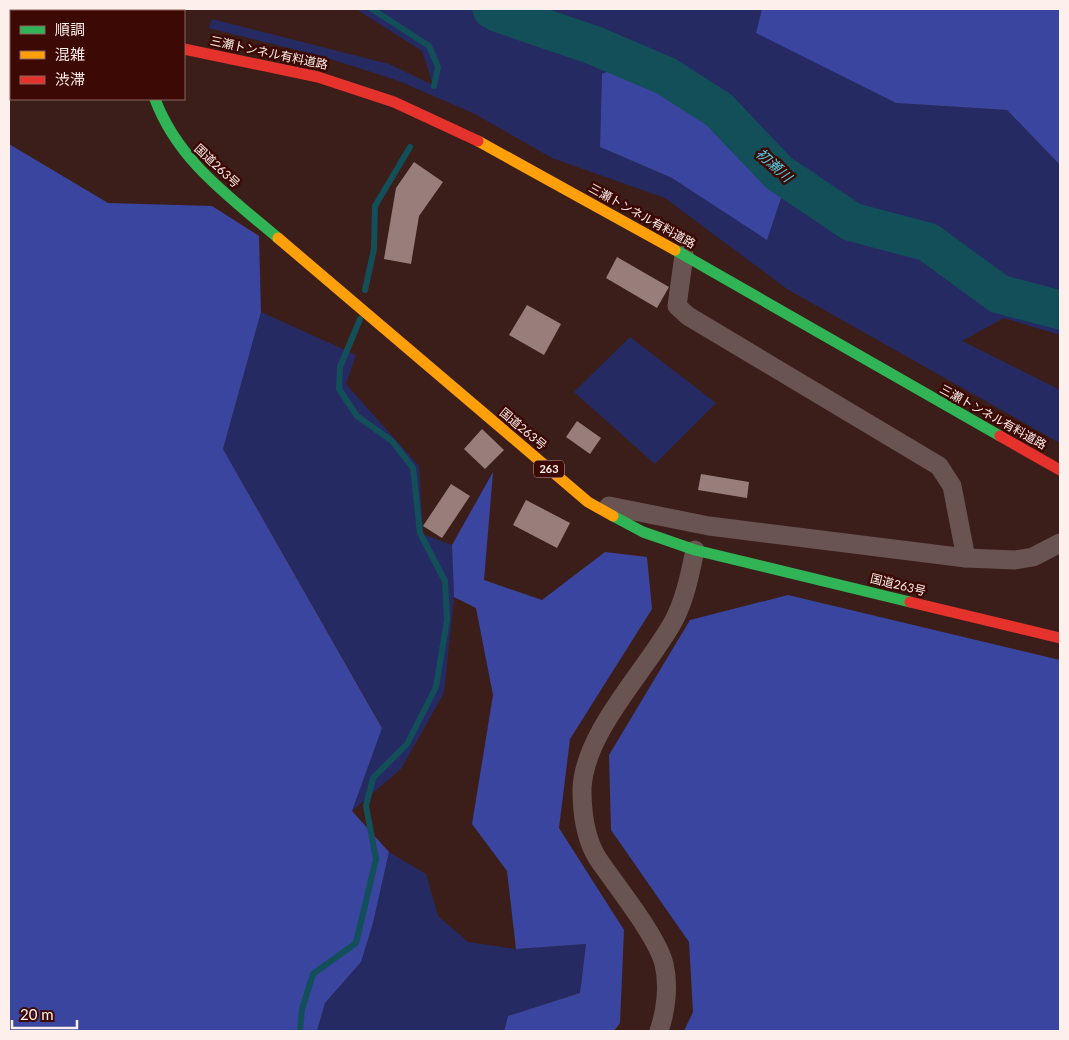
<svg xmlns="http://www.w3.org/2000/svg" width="1069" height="1040" font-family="Lato,'Noto Sans JP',sans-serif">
<rect width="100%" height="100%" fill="#3b1e1a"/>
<g fill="#252a63" fill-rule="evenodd">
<path d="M356,9H762L757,33L896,103L1007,110L1060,165V335L1004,318L962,341L1060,390V443L787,289L665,198L552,158L475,114L399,81L321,56L209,28L212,19L389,64L433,85L422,51ZM602,74L767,239L672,178L600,147Z"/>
<polygon points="261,312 356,355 346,384 419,466 423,534 452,545 454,597 444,693 401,769 352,811 382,727 223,449"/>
<polygon points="630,337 716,403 655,464 574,392"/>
<polygon points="389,852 426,874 438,916 468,942 516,949 586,944 580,993 508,1016 504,1031 317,1031 325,1003 361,962 373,923"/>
</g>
<g fill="#3a459f">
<polygon points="762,9 1060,9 1060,165 1007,110 896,103 756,33"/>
<polygon points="650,54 715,87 791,168 767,240 672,178 600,147 602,74"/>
<polygon points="9,144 108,203 212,206 259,236 261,312 223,449 382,728 352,811 389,852 373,923 361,962 325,1003 317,1031 9,1031"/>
<polygon points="493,472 484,580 542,600 605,552 647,557 652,609 570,739 559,828 624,930 620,1023 614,1031 504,1031 508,1016 580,993 586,944 516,949 507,871 472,824 493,695 476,608 454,597 452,545"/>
<polygon points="788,595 1060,660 1060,1031 684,1031 693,1012 689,942 611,830 609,755 690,620"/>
</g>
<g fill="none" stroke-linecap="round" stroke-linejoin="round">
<g stroke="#124f59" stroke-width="6">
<polyline points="372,9 429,46 438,67 434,86"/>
<polyline points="365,290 374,249 375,206 410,147"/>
<polyline points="300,1031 302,1009 313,974 356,943 376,859 366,806 373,778 407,744 436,687 447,620 445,581 420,533 413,468 392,441 357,416 339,389 340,367 360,319"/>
</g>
<polyline stroke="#124f59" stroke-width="39" points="492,9 499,13 593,45 666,76 719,110 779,173 852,222 928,242 999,294 1060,310"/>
</g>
<g fill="#987e7a">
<polygon points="414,162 443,182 419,216 411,264 384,259 396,188"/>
<polygon points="617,257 669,287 657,308 606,278"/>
<polygon points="527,305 561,324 544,355 509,335"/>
<polygon points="577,421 601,438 590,454 566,437"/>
<polygon points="482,429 504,450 485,469 464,449"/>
<polygon points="701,474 749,482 747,498 698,490"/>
<polygon points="451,484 470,496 442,538 423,526"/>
<polygon points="526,500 570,523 557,548 513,525"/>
</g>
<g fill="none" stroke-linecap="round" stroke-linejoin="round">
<g stroke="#695451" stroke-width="19">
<polyline points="684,255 677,306 688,316 939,466 952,486 966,558"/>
<polyline points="609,506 709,526 966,558 1015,560 1033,557 1060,543"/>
<path d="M659,1031C666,1011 669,985 664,964C658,940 628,901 613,880C607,871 599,862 594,852C585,834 582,809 582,789C584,732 646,671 673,622C685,600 690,574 695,550"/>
</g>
<g stroke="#30b455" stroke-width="11">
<polyline points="9,38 11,38"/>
<path d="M155,99C178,161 230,197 278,238"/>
<polyline points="675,250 1000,436"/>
<polyline points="613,516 643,532 695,550 910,602"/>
</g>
<g stroke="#ff9f0a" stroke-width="11">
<polyline points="478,141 675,250"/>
<polyline points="278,238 588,502 613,516"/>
</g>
<g stroke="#e5322d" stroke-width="11">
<polyline points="184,49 318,77 394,102 478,141"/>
<polyline points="1000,436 1060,470"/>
<polyline points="910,602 1060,638"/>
</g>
</g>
<g text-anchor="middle" stroke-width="5" stroke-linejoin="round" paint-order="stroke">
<rect fill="#3c0904" stroke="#c3aaa6" stroke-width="1" x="534" y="460.5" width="30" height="17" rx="4"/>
<g font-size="11" font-weight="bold" fill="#fdefec">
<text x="549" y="473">263</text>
</g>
<g font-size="12" fill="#fdefec" stroke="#3c0904">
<text transform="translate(269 53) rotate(12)" y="4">三瀬トンネル有料道路</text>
<text transform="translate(217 166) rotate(43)" y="4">国道263号</text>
<text transform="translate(642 216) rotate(29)" y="4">三瀬トンネル有料道路</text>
<text transform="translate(993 417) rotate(29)" y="4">三瀬トンネル有料道路</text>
<text transform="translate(523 429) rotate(40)" y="4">国道263号</text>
<text transform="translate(898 585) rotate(14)" y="4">国道263号</text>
</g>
<g font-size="14" font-style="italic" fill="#52d6ed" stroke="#3c0904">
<text transform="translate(774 165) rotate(42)" y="5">初瀬川</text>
</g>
</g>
<rect width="1069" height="1040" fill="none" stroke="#fdefec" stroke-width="20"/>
<rect x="10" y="10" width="175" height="90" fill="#3c0904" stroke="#896561"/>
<rect x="20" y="26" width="25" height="8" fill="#30b455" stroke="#896561"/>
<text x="55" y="35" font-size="15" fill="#fdefec">順調</text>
<rect x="20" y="51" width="25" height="8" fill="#ff9f0a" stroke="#896561"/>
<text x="55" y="60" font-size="15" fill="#fdefec">混雑</text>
<rect x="20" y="76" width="25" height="8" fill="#e5322d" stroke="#896561"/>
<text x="55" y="85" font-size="15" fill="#fdefec">渋滞</text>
<path d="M12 1020v8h65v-8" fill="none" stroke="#fdefec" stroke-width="2.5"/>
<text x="20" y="1020" font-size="15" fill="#fdefec" stroke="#3c0904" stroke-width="4" paint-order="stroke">20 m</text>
</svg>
